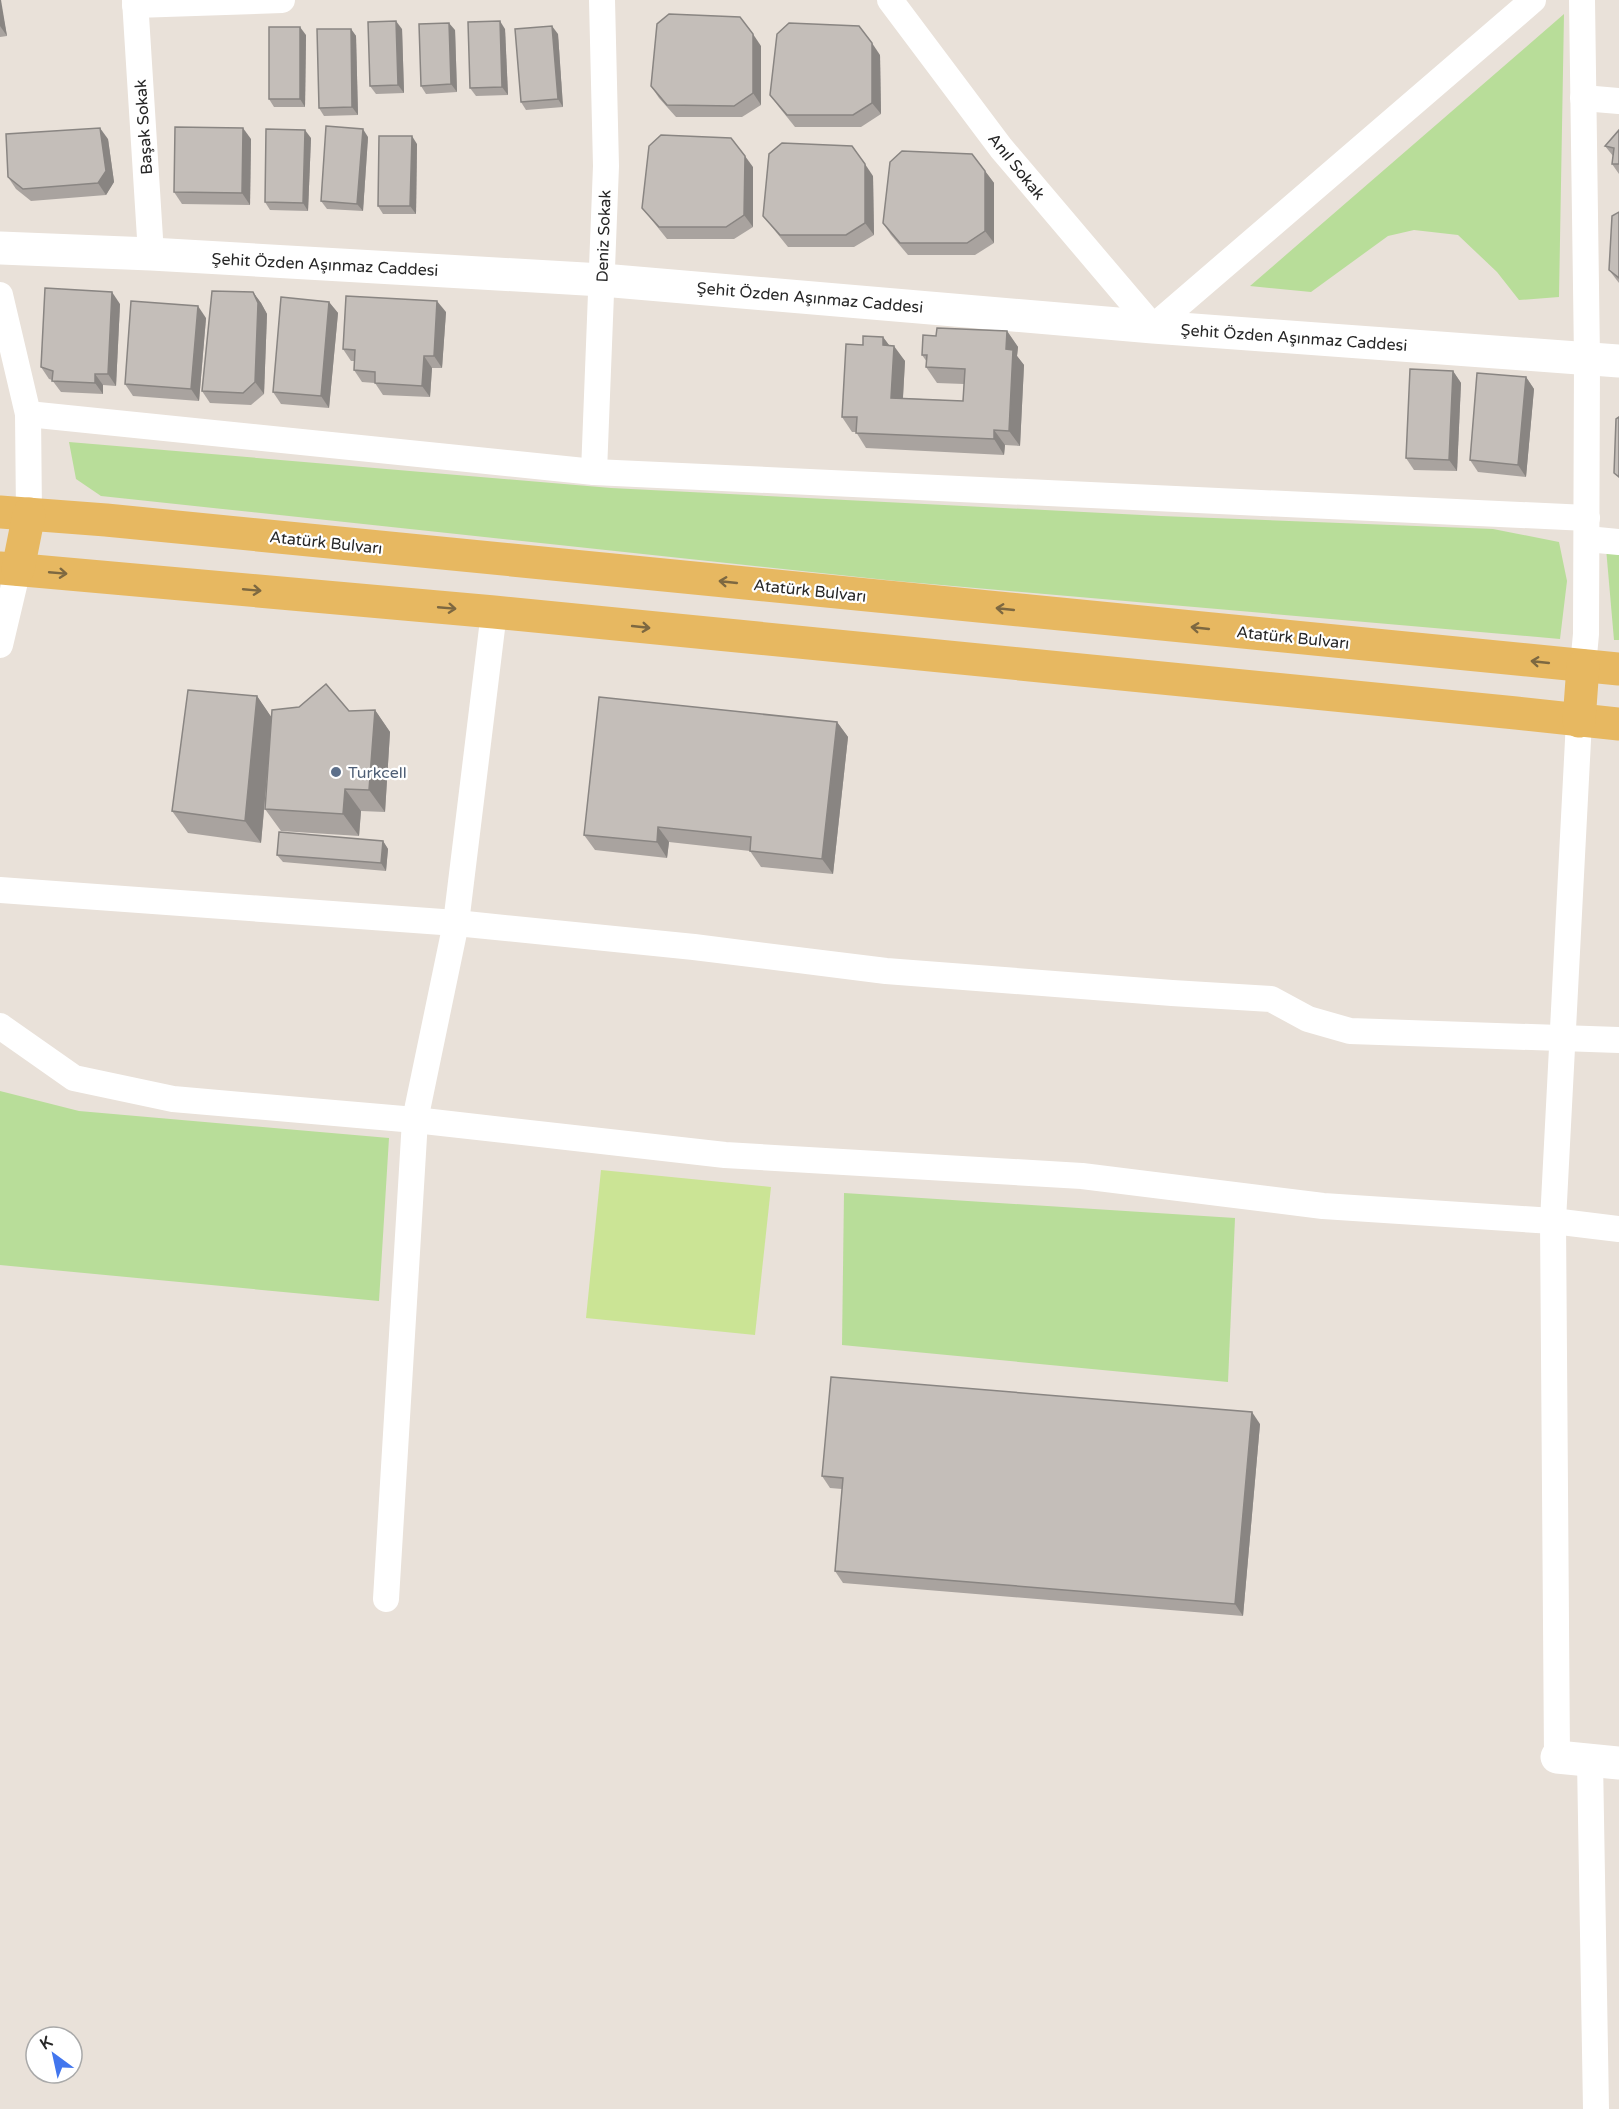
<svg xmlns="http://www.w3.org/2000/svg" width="1619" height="2109" font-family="'Varela Round',sans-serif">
<rect width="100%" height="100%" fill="#e9e1d9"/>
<g fill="#b8dd99">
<polygon points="1564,14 1559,297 1519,300 1497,272 1458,235 1414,230 1388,236 1311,292 1250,286"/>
<polygon points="69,442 611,488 1161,516 1493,529 1559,542 1567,581 1560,639 896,581 101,496 76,479"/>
<polygon points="1606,548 1619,550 1619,640 1614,640"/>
<polygon points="0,1091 79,1111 389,1138 379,1301 0,1265"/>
<polygon points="844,1193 1235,1218 1228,1382 842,1345"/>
</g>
<polygon fill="#cbe495" points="601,1170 771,1187 755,1335 586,1318"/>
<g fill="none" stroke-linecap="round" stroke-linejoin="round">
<g stroke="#fff" stroke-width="26">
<polyline points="135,0 151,254"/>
<polyline points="890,0 1001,148 1153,327 1533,0"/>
<polyline points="1582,0 1587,358 1586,634 1583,666"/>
<polyline points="135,5 282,0"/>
<polyline points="1583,98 1619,101"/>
<polyline points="0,295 28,414 29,514"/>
<polyline points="28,414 594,472 1587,518"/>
<polyline points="594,472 606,166 602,0"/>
<polyline points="1587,539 1619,542"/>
<polyline points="0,645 18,569"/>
<polyline points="0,890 456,923 694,947 886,971 1172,993 1271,999 1308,1019 1350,1031 1619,1040"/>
<polyline points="0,1026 74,1078 173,1099 415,1120 725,1155 1082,1176 1323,1206 1553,1221 1619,1229"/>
<polyline points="386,1599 415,1120 456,923 494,612"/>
<polyline points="1557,1757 1553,1221 1579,721"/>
<polyline points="1590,1760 1596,2109"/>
</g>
<g stroke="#fff" stroke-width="33">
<polyline points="0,248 151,254 602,280 1153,327 1619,361"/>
<polyline points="1557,1757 1619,1763"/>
</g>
<g stroke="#e7b861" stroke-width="33">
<polyline points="0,512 106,520 1619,669"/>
<polyline points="0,568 494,612 1516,713 1619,724"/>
<polyline points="18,569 29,514"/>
<polyline points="1579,721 1583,666"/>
</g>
</g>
<g fill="#a9a39f">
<polygon points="0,0 7,36 0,37"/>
<polygon points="351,29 356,36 358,115 324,116 319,108"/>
<polygon points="402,29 404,93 376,94 370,86"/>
<polygon points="505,29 508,95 476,96 470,88"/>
<polygon points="455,30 457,92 426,94 421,86"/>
<polygon points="558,34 563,107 526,110 521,102"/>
<polygon points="306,35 305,107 274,107 269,99"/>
<polygon points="761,46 761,105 742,117 676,117 659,98 651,86"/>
<polygon points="880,55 881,114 861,127 795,127 779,107 770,95"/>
<polygon points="1619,130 1619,174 1612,164 1613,156 1605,146"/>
<polygon points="368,137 363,211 327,209 321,201"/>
<polygon points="311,138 308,211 270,210 265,202"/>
<polygon points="108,139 114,182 106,195 31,201 16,189 8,177"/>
<polygon points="251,139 250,205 182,204 174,192"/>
<polygon points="417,144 416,214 383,214 378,206"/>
<polygon points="753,167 753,227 734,239 667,239 651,219 642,208"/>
<polygon points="985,171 994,183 994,243 975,255 908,255 891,235 883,223"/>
<polygon points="873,176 874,235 854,247 788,247 772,227 763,216"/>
<polygon points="1619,212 1619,283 1609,270"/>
<polygon points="253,292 261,303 267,314 264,394 251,405 210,403 202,391"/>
<polygon points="329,302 338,313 329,408 281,404 273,392"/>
<polygon points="120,304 116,386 103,385 103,394 61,392 52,380 49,379 41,367"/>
<polygon points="446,312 442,368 432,368 430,397 383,395 375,383 362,382 354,370 354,361 351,361 343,349"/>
<polygon points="206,318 199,401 133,396 125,384"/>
<polygon points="1007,331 1018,347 1017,356 1024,365 1020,446 1005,445 1004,455 866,448 856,432 852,432 842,417 883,337 889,345 905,361 903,398 963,401 964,384 937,383 926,367 927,362 922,355 936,336"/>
<polygon points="1453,371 1461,383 1457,471 1414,470 1406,458"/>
<polygon points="1526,377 1534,389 1526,477 1478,472 1470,460"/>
<polygon points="257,696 271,717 375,710 390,732 385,812 361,811 359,836 281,831 265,809 269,758 261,843 188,833 172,811"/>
<polygon points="837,722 848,737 833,874 761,867 750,851 669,842 667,858 595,850 584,835"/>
<polygon points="383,841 388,849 386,871 283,862 277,855"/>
<polygon points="1260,1424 1243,1616 843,1583 835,1571 842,1489 830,1488 822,1476"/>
</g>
<g fill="#898582">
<polygon points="0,0 1,0 7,36 0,26"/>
<polygon points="396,21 402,29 404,93 398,85"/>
<polygon points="500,21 505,29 508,95 502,87"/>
<polygon points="449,23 455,30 457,92 451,84"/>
<polygon points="552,26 558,34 563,107 558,99"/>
<polygon points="300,27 306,35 305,107 300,99"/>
<polygon points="351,29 356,36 358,115 352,107"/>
<polygon points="753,34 761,46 761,105 753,93"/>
<polygon points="872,43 880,55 881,114 872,103"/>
<polygon points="100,128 108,139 114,182 106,195 98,183"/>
<polygon points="243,128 251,139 250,205 242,193"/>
<polygon points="363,129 368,137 363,211 357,204"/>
<polygon points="305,130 311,138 308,211 303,203"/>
<polygon points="412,136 417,144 416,214 410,206"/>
<polygon points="745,156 753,167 753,227 744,215"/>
<polygon points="865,164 873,176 874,235 865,223"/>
<polygon points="985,171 994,183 994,243 985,231"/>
<polygon points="112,292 120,304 116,386 108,374"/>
<polygon points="253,292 261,303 267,314 264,394 255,382"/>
<polygon points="437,301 446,312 442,368 434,356"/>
<polygon points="329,302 338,313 329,408 321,396"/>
<polygon points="198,306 206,318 199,401 191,389"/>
<polygon points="1007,331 1018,347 1017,356 1024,365 1020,446 1009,431 1006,349"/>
<polygon points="883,337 894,352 894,346 905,361 902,413 891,398 883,345"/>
<polygon points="424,356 432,368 430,397 422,386"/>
<polygon points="1453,371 1461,383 1457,471 1449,460"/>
<polygon points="95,374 103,385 103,394 95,383"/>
<polygon points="1526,377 1534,389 1526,477 1518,465"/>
<polygon points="994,430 1005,445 1004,455 994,439"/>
<polygon points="257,696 272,718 261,843 245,821"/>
<polygon points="375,710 390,732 385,812 369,790"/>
<polygon points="837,722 848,737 833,874 822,859"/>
<polygon points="345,789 361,811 359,836 343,814"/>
<polygon points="658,827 669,842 667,858 657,842"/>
<polygon points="383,841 388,849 386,871 381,863"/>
<polygon points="1252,1412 1260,1424 1243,1616 1235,1604"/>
</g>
<g fill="#c4beb9" stroke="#898582" stroke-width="1.5">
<polygon points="669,14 740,17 753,34 753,93 734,106 667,105 651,86 657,24"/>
<polygon points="396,21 398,85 370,86 368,22"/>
<polygon points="500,21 502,87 470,88 468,22"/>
<polygon points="449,23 451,84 421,86 419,24"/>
<polygon points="789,23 859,26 872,43 872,103 853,115 787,115 770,95 777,34"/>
<polygon points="552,26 558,99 521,102 515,29"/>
<rect x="269" y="27" width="31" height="72"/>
<polygon points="317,29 351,29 352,107 319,108"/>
<polygon points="326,126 363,129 357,204 321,201"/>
<polygon points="175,127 243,128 242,193 174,192"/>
<polygon points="100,128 106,171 98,183 23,189 8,177 6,134"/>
<polygon points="266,129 305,130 303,203 265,202"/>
<polygon points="1619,130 1619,164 1612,164 1614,148 1605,146"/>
<polygon points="661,135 731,138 745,156 744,215 726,227 659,227 642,208 649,146"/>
<polygon points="379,136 412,136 410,206 378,206"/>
<polygon points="782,143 852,146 865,164 865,223 846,235 780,235 763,216 769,154"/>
<polygon points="902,151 972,154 985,171 985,231 967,243 900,243 883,223 890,162"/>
<polygon points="1619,212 1619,278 1609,270 1612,216"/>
<polygon points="45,288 112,292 108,374 95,374 95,383 52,381 53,371 41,367"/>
<polygon points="212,291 253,292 258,303 255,382 243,393 202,391"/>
<polygon points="346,296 437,301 434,356 424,356 422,386 375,383 375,372 354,370 355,350 343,349"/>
<polygon points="281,297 329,302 321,396 273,392"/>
<polygon points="131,301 198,306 191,389 125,384"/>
<polygon points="937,328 1007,331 1006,349 1013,350 1009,431 994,430 994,439 856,433 857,417 842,417 846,344 863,345 863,336 883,337 883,345 894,346 891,398 963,401 965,369 926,367 927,355 922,355 923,335 936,336"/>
<polygon points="1410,369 1453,371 1449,460 1406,458"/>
<polygon points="1477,373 1526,377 1518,465 1470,460"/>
<polygon points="1619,417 1619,477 1614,473 1616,419"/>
<polygon points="326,684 349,711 375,710 369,790 345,789 343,814 265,809 272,710 299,707"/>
<polygon points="188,690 257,696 245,821 172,811"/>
<polygon points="599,697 837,722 822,859 750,851 751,837 658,827 657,842 584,835"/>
<polygon points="279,832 383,841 381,863 277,855"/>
<polygon points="831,1377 1252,1412 1235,1604 835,1571 843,1478 822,1476"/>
</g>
<defs><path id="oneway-shaft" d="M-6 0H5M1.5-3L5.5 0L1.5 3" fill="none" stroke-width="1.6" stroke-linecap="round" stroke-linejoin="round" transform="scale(1.5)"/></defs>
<g stroke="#7d6841">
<use href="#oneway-shaft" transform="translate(58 573) rotate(5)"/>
<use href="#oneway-shaft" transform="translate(728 582) rotate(-174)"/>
<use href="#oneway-shaft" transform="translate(252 590) rotate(5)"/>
<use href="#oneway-shaft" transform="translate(447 608) rotate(5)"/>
<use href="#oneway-shaft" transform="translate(1005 609) rotate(-174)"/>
<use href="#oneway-shaft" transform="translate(641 627) rotate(6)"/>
<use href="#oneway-shaft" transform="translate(1200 628) rotate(-174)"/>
<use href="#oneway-shaft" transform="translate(1540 662) rotate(-174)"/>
</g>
<circle fill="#5c6f8a" stroke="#fff" stroke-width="2" cx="336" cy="772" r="6"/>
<g text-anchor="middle" stroke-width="4.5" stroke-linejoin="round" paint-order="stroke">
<g font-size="16" fill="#272727" stroke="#fff">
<text transform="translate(143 127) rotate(-94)" y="6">Başak Sokak</text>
<text transform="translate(1017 166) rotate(51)" y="6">Anıl Sokak</text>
<text transform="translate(603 236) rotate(-88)" y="6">Deniz Sokak</text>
<text transform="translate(325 264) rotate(3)" y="6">Şehit Özden Aşınmaz Caddesi</text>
<text transform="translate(810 297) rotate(5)" y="6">Şehit Özden Aşınmaz Caddesi</text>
<text transform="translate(1294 337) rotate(4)" y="6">Şehit Özden Aşınmaz Caddesi</text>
<text transform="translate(326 542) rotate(6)" y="6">Atatürk Bulvarı</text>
<text transform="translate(810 590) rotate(6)" y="6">Atatürk Bulvarı</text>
<text transform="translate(1293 637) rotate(6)" y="6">Atatürk Bulvarı</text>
</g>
<g font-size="16" fill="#4e5e75" stroke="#fff" text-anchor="start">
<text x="348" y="778">Turkcell</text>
</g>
</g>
<g transform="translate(54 2055) rotate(327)"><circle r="28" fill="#ffffff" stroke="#a9a9a9" stroke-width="1.5"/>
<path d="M0-4.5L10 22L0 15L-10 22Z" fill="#4276ee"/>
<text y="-9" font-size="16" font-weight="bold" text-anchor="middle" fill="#272727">K</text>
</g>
</svg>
